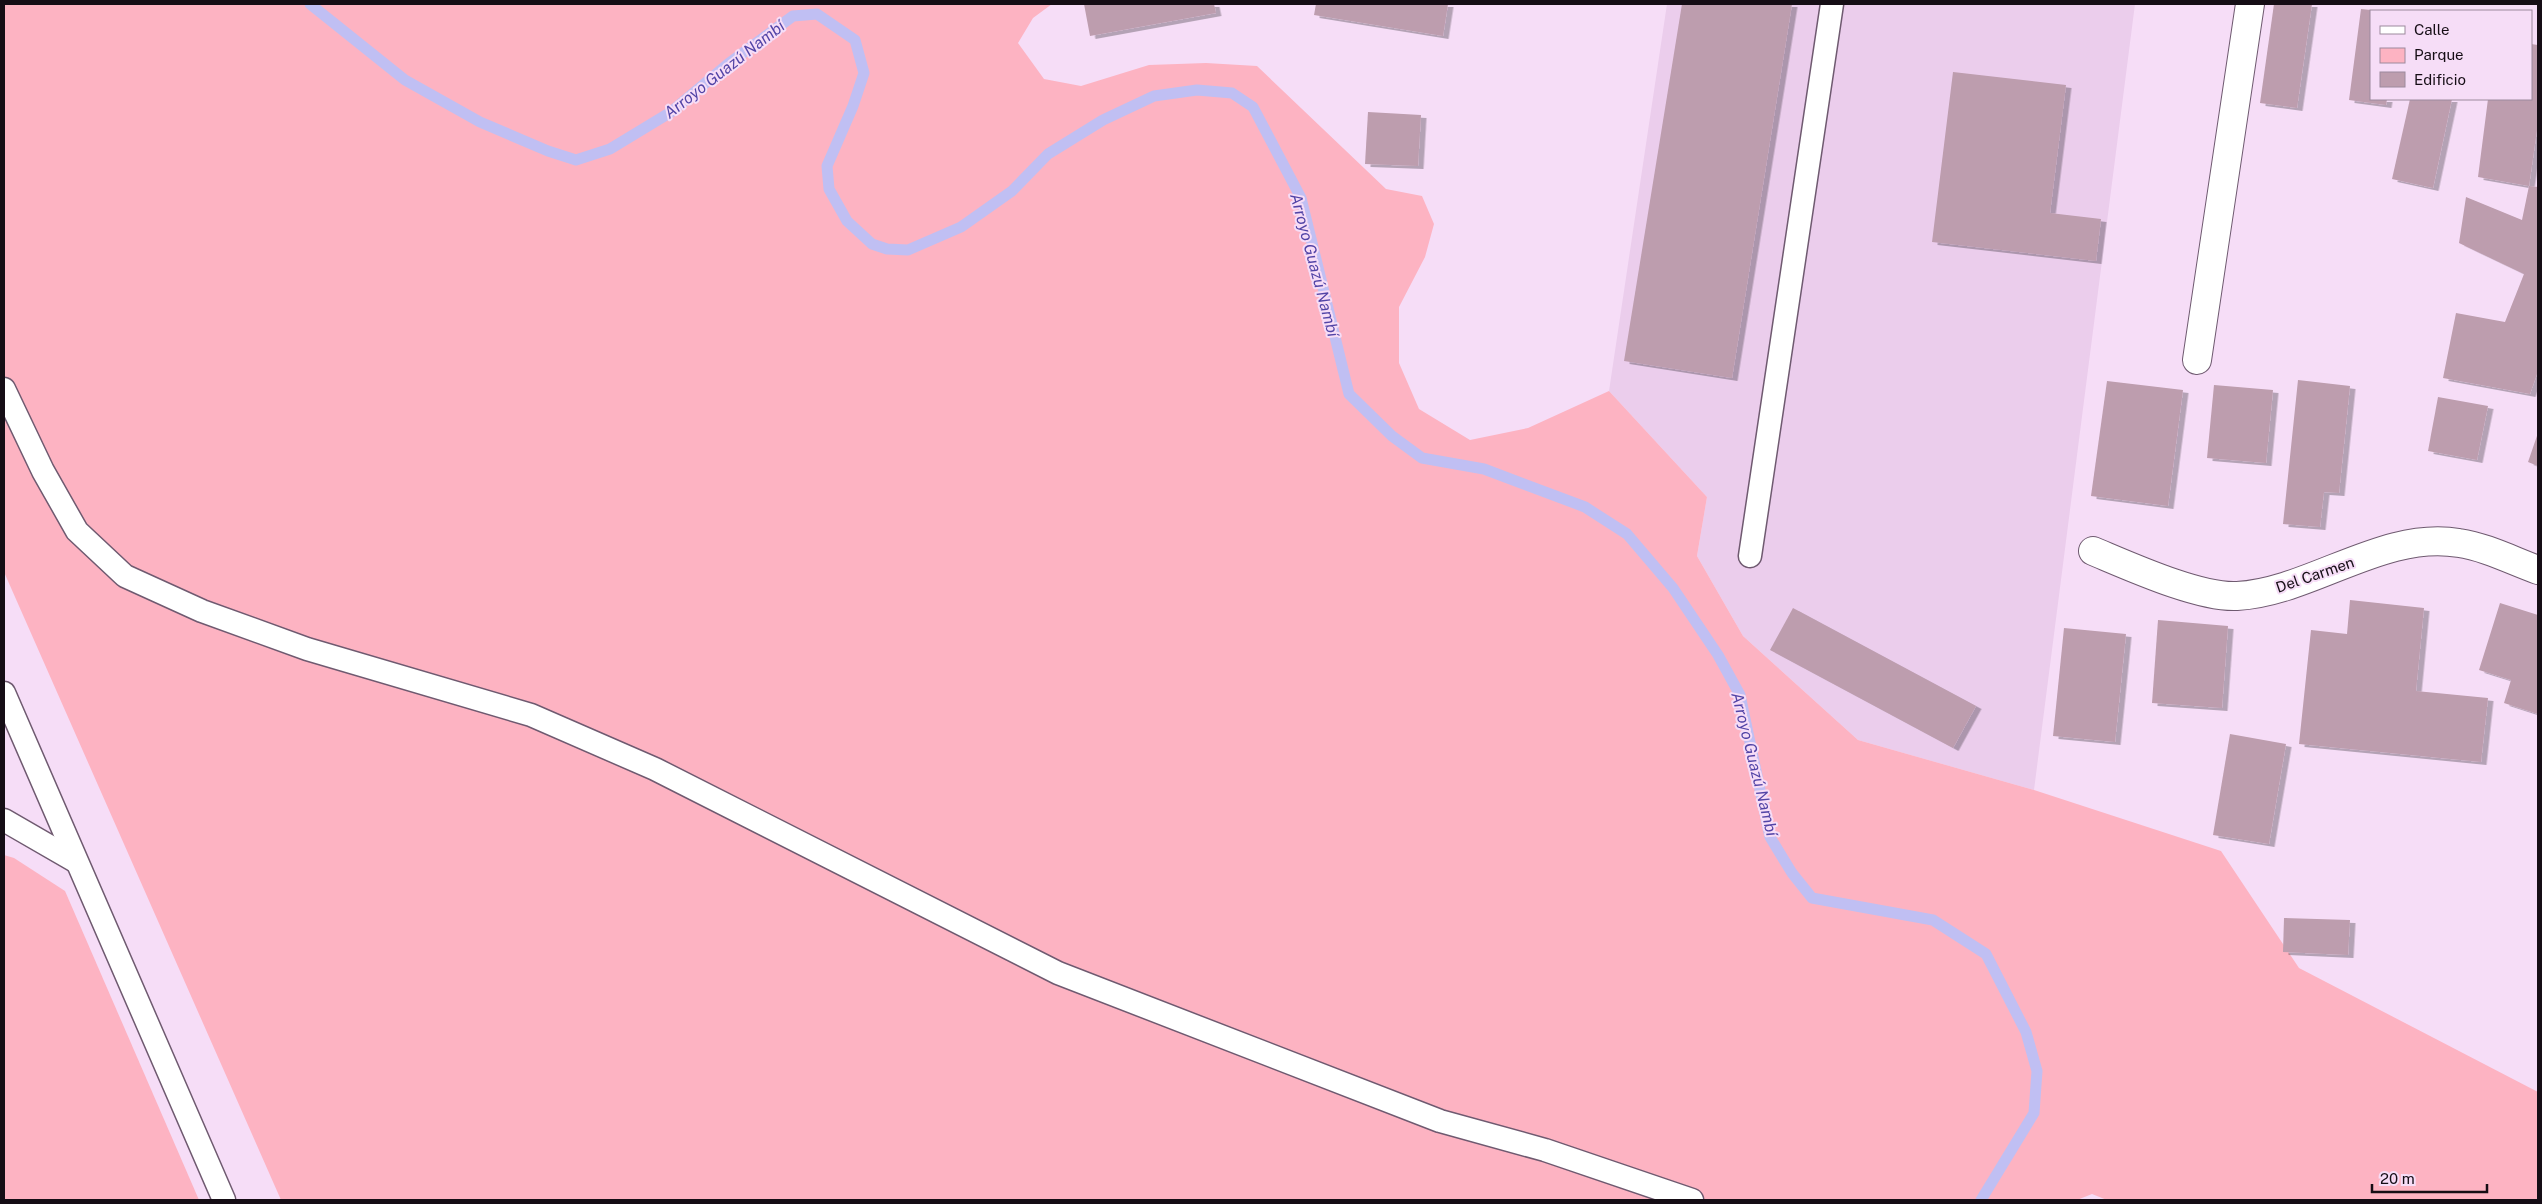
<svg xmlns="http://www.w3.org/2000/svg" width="2542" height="1204" font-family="'Public Sans',sans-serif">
<defs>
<filter id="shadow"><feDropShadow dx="5.5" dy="3" stdDeviation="0" flood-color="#0004"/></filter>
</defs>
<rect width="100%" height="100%" fill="#f6ddf7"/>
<polygon fill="#ebcdec" points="1667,4 2135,4 2034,790 1858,740 1743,636 1697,556 1707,497 1609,391"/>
<g fill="#fdb3c2">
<polygon points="4,4 1052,4 1033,18 1018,43 1044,79 1081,86 1149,65 1206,63 1257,66 1386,189 1422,196 1434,224 1425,257 1399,307 1399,363 1419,409 1470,440 1528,428 1609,391 1707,497 1697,556 1743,636 1858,740 2034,790 2221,851 2299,968 2538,1092 2538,1200 2107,1200 2092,1194 2077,1200 281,1200 4,572"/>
<polygon points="4,855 14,858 65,891 199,1200 4,1200"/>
</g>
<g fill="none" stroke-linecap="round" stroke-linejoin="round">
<polyline stroke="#c0bff3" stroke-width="11" points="310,4 405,80 480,122 548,151 576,160 610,149 671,112 728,64 793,16 817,14 855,40 864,73 853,106 827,166 829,189 847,221 872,244 887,249 908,250 961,227 1012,191 1048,154 1103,120 1154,96 1197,90 1232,93 1253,107 1301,198 1349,394 1392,436 1422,458 1484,469 1585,507 1627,534 1673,588 1718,655 1740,695 1770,837 1792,873 1812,898 1933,920 1986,954 2026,1032 2037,1071 2034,1113 1981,1200"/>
</g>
<g fill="#bd9dae" filter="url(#shadow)">
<polygon points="1084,4 1214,4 1216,13 1090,36"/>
<polygon points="1316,4 1448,4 1443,36 1314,15"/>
<polygon points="1682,4 1792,4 1732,378 1624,361"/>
<polygon points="2274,4 2312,4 2297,108 2260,103"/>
<polygon points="2361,9 2371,10 2371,99 2387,99 2386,105 2349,100"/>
<polygon points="2531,44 2538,45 2538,123 2529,186 2478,177 2488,99 2531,99"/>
<polygon points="1953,72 2066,85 2050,213 2101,219 2096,261 1932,242"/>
<polygon points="2410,99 2452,99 2433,188 2392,179"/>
<polygon points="1368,112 1421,115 1418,166 1365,164"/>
<polygon points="2529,186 2538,187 2538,371 2530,394 2443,378 2456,313 2505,322 2524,274 2459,243 2466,197 2522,220"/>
<polygon points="2298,380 2350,386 2339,493 2324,492 2320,527 2283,524"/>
<polygon points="2107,381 2183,390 2168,506 2091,496"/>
<polygon points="2214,385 2273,390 2266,463 2207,458"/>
<polygon points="2438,397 2488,406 2477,460 2428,451"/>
<polygon points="2538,433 2538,466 2528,462"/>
<polygon points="2350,600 2424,608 2416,691 2488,698 2481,762 2299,744 2311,630 2347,634"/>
<polygon points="2500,603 2538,615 2538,714 2504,703 2511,680 2479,670"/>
<polygon points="1793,608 1976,706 1953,748 1770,650"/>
<polygon points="2158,620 2228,626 2222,708 2152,703"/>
<polygon points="2064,628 2126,634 2115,742 2053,736"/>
<polygon points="2230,734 2286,744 2269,844 2213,835"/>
<polygon points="2284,918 2350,920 2348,955 2283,952"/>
</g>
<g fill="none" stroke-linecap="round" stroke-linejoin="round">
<g stroke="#6f5a70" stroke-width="25">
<g id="service">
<polyline points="4,389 43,471 77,531 125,576 202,611 307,649 531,715 655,769 1058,973 1440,1121 1545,1150 1692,1200"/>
<polyline points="1750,556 1832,4"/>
<polyline points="4,693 224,1200"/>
<polyline points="4,820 75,861"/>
</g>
</g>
<g stroke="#6f5a70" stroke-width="30">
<g id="minor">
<polyline points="2197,360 2250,4"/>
<path d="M2093,551C2129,566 2199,598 2237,596C2311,592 2383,530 2459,543C2486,547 2513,561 2538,570"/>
</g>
</g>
<use href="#service" stroke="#fff" stroke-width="22"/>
<use href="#minor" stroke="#fff" stroke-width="28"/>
</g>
<g text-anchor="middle" stroke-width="4" stroke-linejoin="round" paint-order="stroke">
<g font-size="15" fill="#150d15" stroke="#f6ddf7">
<text transform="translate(2315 575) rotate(-19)" y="5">Del Carmen</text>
</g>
<g font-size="16" font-style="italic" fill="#5244a6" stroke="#f6ddf7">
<text transform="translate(724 69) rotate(-38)" y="6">Arroyo Guazú Nambí</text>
<text transform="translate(1315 265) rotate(75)" y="6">Arroyo Guazú Nambí</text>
<text transform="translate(1755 764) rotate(76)" y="6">Arroyo Guazú Nambí</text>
</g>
</g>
<rect width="2542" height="1204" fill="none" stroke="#150d15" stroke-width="10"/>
<rect x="2370" y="10" width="162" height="90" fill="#f6ddf7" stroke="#9c8a9d"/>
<rect x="2380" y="26" width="25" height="8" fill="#ffffff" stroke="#9c8a9d"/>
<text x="2414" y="35" font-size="15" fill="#150d15">Calle</text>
<rect x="2380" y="48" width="25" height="15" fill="#fdb3c2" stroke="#9c8a9d"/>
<text x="2414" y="60" font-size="15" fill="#150d15">Parque</text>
<rect x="2380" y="72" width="25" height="15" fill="#bd9dae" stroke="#9c8a9d"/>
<text x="2414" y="85" font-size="15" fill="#150d15">Edificio</text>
<path d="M2372 1184v8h115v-8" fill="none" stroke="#150d15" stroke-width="2.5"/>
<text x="2380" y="1184" font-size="15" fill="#150d15" stroke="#f6ddf7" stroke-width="4" paint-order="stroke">20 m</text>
</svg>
